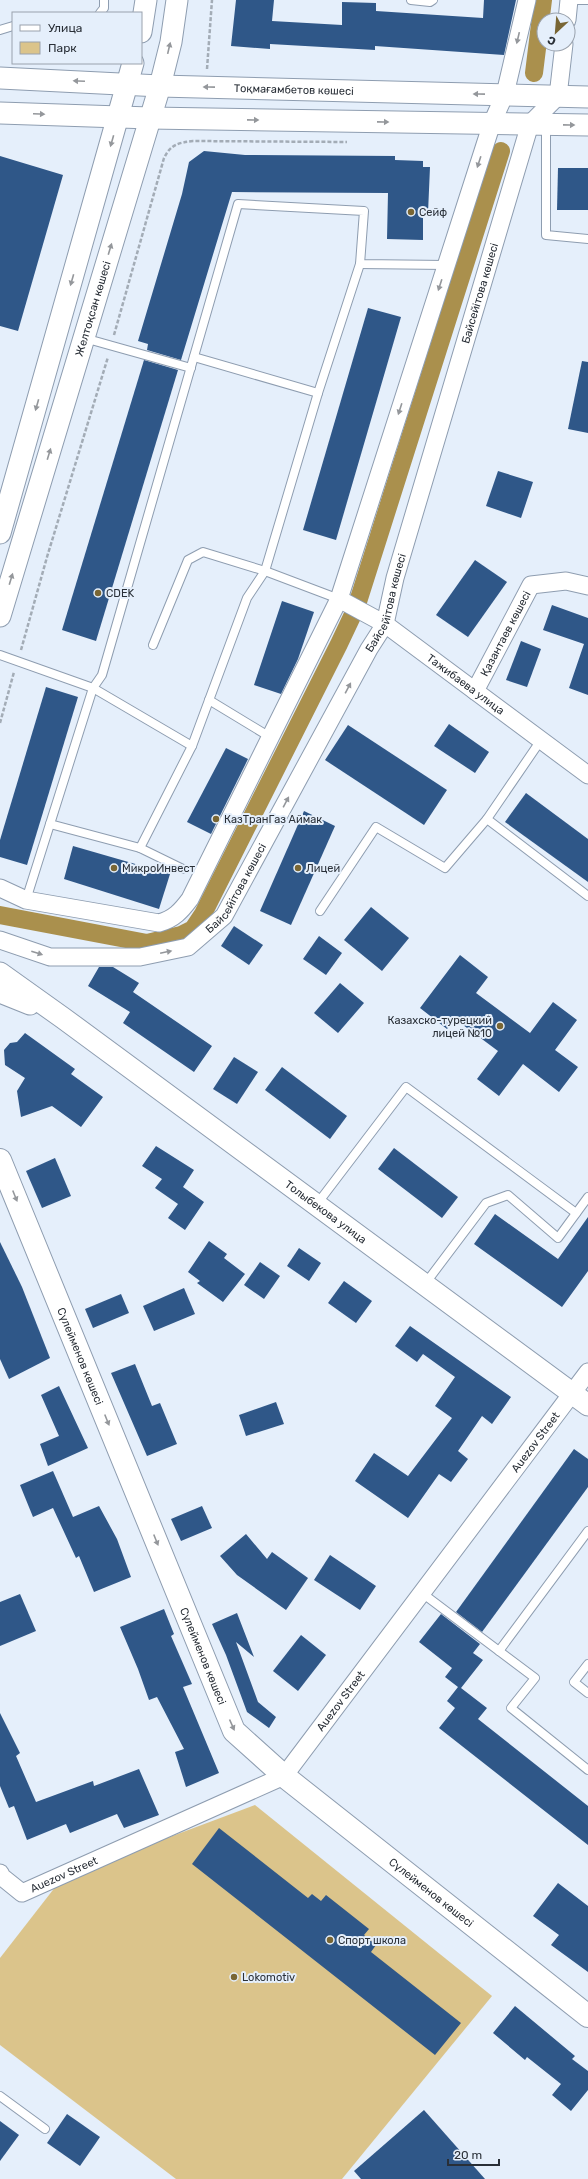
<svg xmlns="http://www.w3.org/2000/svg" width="588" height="2179" font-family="Rubik,sans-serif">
<rect width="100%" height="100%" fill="#e5effb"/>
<polygon fill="#dbc48b" points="255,1805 492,1996 342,2179 176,2179 0,2045 0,1958 63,1877"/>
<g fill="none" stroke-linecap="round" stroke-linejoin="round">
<g stroke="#aa904d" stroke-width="18">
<polyline points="534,73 543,0"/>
<polyline points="0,915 147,943 181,935 193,929 203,914 339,644 356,608 501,151"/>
</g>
</g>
<g fill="#2f5788">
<polygon points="236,0 274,0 272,21 342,25 342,2 376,3 376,11 483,18 484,0 516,0 504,55 375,46 375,50 270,44 270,49 231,46"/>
<polygon points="204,151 245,155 395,156 395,160 423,161 423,167 430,167 428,213 423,213 423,240 387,239 388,193 232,192 181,360 147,350 148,344 138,341 182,194 189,162"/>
<polygon points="0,156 63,175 18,331 0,326"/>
<polygon points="558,168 588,168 588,210 557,210"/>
<polygon points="368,308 401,317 336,540 303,530"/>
<polygon points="144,360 178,370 96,641 62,630"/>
<polygon points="582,361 588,362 588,433 568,429"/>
<polygon points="498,471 533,482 521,518 486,506"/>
<polygon points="475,560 507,582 468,637 436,615"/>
<polygon points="282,601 314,612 298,659 281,694 254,685"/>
<polygon points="552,605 588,618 588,695 569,688 584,644 543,630"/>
<polygon points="521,641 541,649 527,687 506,680"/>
<polygon points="46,687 78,697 27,865 0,857 0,840"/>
<polygon points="449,724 489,752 475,773 434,746"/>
<polygon points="348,725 447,790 424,825 325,760"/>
<polygon points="226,748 248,759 211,834 187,822"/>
<polygon points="526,793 588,839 588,882 505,822"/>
<polygon points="304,811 335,826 291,925 260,911"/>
<polygon points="73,846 170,874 159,909 64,879"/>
<polygon points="371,907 409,938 382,971 344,940"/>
<polygon points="234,926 263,945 249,965 221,946"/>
<polygon points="319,936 342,953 326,975 303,959"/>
<polygon points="460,955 488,977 476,993 530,1033 553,1002 577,1020 555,1050 578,1067 559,1092 523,1064 499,1096 477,1079 498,1051 455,1019 447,1029 420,1008"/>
<polygon points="99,967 113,967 139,983 133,992 212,1046 194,1072 123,1023 130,1012 88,986"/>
<polygon points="340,983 364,1003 338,1033 314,1013"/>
<polygon points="25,1033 75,1069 71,1074 103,1097 81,1127 52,1106 21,1117 17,1091 25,1078 5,1065 4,1050 10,1043 17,1042"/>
<polygon points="234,1057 258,1072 237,1104 213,1089"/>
<polygon points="282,1067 347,1116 330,1139 265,1090"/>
<polygon points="156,1146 194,1170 183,1187 204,1202 185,1230 168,1218 178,1204 155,1188 162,1179 142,1166"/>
<polygon points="394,1148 458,1197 442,1218 378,1169"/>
<polygon points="55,1158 71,1196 42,1208 26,1171"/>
<polygon points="495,1214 558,1259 588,1217 588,1271 562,1307 474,1244"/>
<polygon points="209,1241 227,1254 224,1258 245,1274 223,1302 197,1283 200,1281 188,1272"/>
<polygon points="0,1242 22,1287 50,1358 9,1379 0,1359"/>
<polygon points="299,1248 321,1263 309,1281 287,1266"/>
<polygon points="260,1262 280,1276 264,1299 244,1285"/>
<polygon points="344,1281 372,1301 356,1323 328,1303"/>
<polygon points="184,1288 195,1314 154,1331 143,1306"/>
<polygon points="121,1294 129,1313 93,1328 85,1309"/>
<polygon points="410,1326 511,1397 492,1424 482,1416 458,1451 468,1459 451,1482 439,1474 408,1518 355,1481 374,1453 408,1476 452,1418 435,1406 455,1377 423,1354 417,1362 395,1346"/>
<polygon points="135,1364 152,1406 160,1403 177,1444 147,1456 111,1373"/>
<polygon points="59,1386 88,1448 48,1466 40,1444 59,1436 41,1395"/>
<polygon points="276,1402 284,1424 246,1436 239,1415"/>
<polygon points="574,1449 588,1459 588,1487 482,1632 456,1612"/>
<polygon points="53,1471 73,1517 99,1506 117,1539 131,1577 94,1592 79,1556 76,1558 53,1508 33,1517 20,1485"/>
<polygon points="202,1506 212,1528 181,1541 171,1519"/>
<polygon points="246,1534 267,1559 272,1552 308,1578 286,1610 237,1575 220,1556"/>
<polygon points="330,1555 376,1586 360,1610 314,1580"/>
<polygon points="20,1594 36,1631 0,1646 0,1602"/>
<polygon points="164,1609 174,1634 171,1636 192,1684 183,1687 219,1773 186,1787 175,1752 184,1749 157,1697 149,1700 138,1669 120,1627"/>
<polygon points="237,1613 254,1657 236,1642 258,1702 276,1717 269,1728 247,1712 226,1655 212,1624"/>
<polygon points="441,1614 480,1644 473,1653 483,1660 461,1688 487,1708 478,1719 588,1806 588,1845 439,1728 455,1708 447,1701 458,1687 445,1677 452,1668 419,1642"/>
<polygon points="301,1635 326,1655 298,1691 273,1671"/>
<polygon points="0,1713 20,1753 16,1756 36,1802 93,1781 94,1786 139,1769 159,1815 124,1828 117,1814 70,1833 66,1824 27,1840 14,1806 9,1808 0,1786"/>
<polygon points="219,1828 308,1898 312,1894 321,1901 326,1895 369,1929 364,1935 376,1945 371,1952 461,2023 435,2055 192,1864"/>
<polygon points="558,1883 588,1906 588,1972 551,1945 559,1935 533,1916"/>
<polygon points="515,2006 575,2056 572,2059 588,2071 588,2090 571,2111 552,2095 561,2084 527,2057 525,2060 493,2033"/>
<polygon points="424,2110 485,2179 361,2179 354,2171"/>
<polygon points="67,2114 100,2137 80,2166 47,2143"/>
<polygon points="0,2121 19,2135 0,2161"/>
</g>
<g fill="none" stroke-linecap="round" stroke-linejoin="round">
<g stroke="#8e9db0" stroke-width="10">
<g id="service">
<polyline points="411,0 430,2 433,0"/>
<polyline points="569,0 588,0"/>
<polyline points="100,13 104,8 104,0"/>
<polyline points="0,30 13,26"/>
<polyline points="546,125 546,235 588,239"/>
<polyline points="84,338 191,368"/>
<polyline points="194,357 318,393"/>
<polyline points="153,645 188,560 203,552 265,571 339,599"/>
<polyline points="0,655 93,688 192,746"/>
<polyline points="209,700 270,737"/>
<polyline points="541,740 487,819 588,896"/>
<polyline points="50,824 140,848 183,869"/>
<polyline points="140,848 192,746 247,598 265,571 318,393 360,264"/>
<polyline points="26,900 93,688 102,675 238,204 364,211 360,264 446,265"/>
<polyline points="320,911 376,827 445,868 487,819"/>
<polyline points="317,1204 406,1087 576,1213"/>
<polyline points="425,1284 486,1203 508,1195 558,1238 588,1197"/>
<polyline points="422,1593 535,1678 511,1708 588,1770"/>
<polyline points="499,1651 588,1531"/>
<polyline points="588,1664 574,1682 588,1693"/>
<polyline points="0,2096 45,2129"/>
</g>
</g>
<g stroke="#8e9db0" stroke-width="19">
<g id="minor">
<polyline points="567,20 569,0"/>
<path id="s1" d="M339,599L385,624L588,775"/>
<path id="s2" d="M475,691L531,585L566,581L588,586"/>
<path d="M0,888L26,900L159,923C174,919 181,911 190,899L339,599L492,123L505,94L527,0"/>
<path id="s3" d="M0,940L50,957H140L188,947L224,916L369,649L385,624L395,578L530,124L558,96L564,44"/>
<path id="s4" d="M0,1873L2,1877L22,1893L284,1776L588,1372"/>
</g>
</g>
<g stroke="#8e9db0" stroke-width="23">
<g id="tertiary">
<polyline points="141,32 146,0"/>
<path id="s5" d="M0,78L160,86L588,97"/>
<polyline points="0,113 150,118 588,125"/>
<polyline points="0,533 133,63"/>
<path id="s6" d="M0,616L160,86L171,42L177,0"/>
<path id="s7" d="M0,973L63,1018L588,1405"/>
<polyline points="0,992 30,1004"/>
</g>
</g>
<g stroke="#8e9db0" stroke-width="24">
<g id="secondary">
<path id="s8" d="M0,1160L234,1731L284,1776L588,2016"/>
</g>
</g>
<g stroke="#a3acb6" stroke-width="2.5" stroke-dasharray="4 2" stroke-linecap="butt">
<polyline points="207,69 212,0"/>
<path d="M114,335L164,158C171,144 178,143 193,141L347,142"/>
<polyline points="21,650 47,557 108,357"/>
<polyline points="0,723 14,672"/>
</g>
<use href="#service" stroke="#fff" stroke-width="8"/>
<use href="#minor" stroke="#fff" stroke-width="17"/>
<use href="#tertiary" stroke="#fff" stroke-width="21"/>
<use href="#secondary" stroke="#fff" stroke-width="22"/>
</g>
<defs><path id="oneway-solid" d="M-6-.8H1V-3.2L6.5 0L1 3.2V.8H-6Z"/></defs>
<g fill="#94979b">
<use href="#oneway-solid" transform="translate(518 38) rotate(103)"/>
<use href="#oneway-solid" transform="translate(169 48) rotate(-77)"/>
<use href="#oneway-solid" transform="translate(79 81) rotate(-178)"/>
<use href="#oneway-solid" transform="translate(209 87) rotate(-179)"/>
<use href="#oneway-solid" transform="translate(479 94) rotate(-179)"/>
<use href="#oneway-solid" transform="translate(39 114) rotate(2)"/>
<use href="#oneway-solid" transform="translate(253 120) rotate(1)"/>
<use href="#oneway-solid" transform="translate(383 122) rotate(1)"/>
<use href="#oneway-solid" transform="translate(569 125) rotate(1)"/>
<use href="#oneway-solid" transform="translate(112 141) rotate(106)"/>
<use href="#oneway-solid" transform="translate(479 162) rotate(108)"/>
<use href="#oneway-solid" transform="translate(110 249) rotate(-73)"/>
<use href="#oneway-solid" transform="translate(72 280) rotate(106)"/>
<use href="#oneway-solid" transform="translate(440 285) rotate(108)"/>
<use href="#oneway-solid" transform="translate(37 405) rotate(106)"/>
<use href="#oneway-solid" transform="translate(400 409) rotate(108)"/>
<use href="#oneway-solid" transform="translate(49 454) rotate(-73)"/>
<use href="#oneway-solid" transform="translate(11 579) rotate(-73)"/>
<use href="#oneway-solid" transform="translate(348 688) rotate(-62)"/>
<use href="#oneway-solid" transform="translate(286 802) rotate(-62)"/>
<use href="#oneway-solid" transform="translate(166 952) rotate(-12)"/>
<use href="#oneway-solid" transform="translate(37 953) rotate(18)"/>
<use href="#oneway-solid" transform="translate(15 1196) rotate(68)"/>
<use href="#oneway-solid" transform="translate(107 1420) rotate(68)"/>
<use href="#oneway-solid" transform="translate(156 1540) rotate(68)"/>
<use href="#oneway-solid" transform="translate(232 1725) rotate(66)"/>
</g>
<g fill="#796634" stroke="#e5effb" stroke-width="1.5">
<circle cx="411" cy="212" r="4"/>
<circle cx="98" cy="593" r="4"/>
<circle cx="216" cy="819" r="4"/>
<circle cx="114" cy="868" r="4"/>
<circle cx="298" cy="868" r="4"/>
<circle cx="500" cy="1026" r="4"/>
<circle cx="330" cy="1940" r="4"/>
<circle cx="234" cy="1977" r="4"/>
</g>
<g text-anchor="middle" stroke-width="4" stroke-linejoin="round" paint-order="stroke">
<g font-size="11" fill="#292f37" stroke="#e5effb">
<text dy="4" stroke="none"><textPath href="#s5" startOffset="294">Тоқмағамбетов көшесі</textPath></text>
<text dy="4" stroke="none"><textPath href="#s3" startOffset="917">Байсейітова көшесі</textPath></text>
<text dy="4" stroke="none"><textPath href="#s6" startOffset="321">Желтоқсан көшесі</textPath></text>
<text dy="4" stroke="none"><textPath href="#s3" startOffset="593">Байсейітова көшесі</textPath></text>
<text dy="4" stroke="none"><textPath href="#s2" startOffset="65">Қазантаев көшесі</textPath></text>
<text dy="4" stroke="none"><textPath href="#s1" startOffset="153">Тажибаева улица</textPath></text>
<text dy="4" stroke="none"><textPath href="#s3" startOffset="269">Байсейітова көшесі</textPath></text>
<text dy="4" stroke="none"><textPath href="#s7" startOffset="404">Толыбекова улица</textPath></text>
<text dy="4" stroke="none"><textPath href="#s8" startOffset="212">Сүлейменов көшесі</textPath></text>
<text dy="4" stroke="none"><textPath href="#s4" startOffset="735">Auezov Street</textPath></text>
<text dy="4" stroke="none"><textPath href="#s8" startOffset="536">Сүлейменов көшесі</textPath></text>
<text dy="4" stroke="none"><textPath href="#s4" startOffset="411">Auezov Street</textPath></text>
<text dy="4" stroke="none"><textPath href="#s4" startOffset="76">Auezov Street</textPath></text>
<text dy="4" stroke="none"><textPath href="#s8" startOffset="872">Сүлейменов көшесі</textPath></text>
</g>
<g font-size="11" fill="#292f37" stroke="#e5effb" text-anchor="start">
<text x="419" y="216">Сейф</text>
<text x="106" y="597">CDEK</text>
<text x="224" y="823">КазТранГаз Аймак</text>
<text x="122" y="872">МикроИнвест</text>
<text x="306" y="872">Лицей</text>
<text x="492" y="1024" text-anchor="end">Казахско-турецкий<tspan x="492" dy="13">лицей №10</tspan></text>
<text x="338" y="1944">Спорт школа</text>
<text x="242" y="1981">Lokomotiv</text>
</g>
</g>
<rect x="12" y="12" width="130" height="52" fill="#e5effb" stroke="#9aa2ad"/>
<rect x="20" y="25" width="20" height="6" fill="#ffffff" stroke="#9aa2ad"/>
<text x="48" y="32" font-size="12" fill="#292f37">Улица</text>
<rect x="20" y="42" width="20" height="12" fill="#dbc48b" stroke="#9aa2ad"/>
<text x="48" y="52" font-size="12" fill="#292f37">Парк</text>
<g transform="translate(556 32) rotate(206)"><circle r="19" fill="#e5effb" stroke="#9aa2ad"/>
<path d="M0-3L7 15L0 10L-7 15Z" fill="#796634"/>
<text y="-6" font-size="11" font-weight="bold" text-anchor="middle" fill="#292f37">С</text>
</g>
<path d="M448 2159v6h51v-6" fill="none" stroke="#292f37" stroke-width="2"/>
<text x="454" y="2159" font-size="12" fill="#292f37" stroke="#e5effb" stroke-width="3" paint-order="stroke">20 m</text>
</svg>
